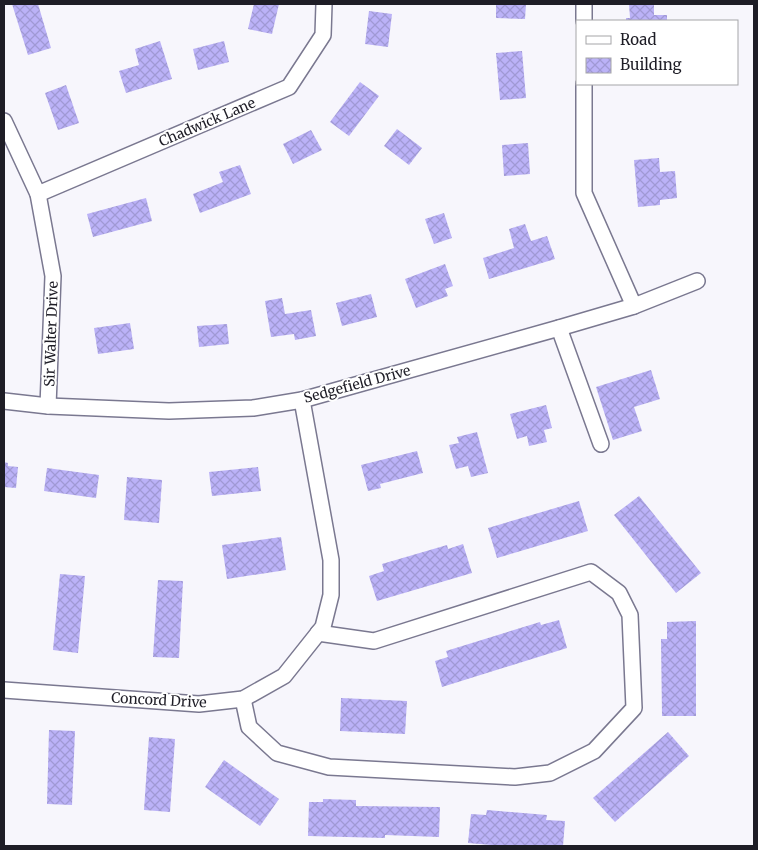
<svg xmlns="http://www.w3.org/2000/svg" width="758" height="850" font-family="Merriweather,serif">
<defs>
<pattern id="building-cross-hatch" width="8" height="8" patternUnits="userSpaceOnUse" patternTransform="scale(1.25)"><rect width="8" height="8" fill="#bbb2f7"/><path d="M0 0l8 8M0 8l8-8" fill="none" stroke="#a099d4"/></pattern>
</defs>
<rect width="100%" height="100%" fill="#f7f6fc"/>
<g fill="url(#building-cross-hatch)">
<polygon points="12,4 38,4 51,48 28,55"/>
<polygon points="254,4 279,4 272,34 248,29"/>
<polygon points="496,4 526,4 525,19 496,18"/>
<polygon points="629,4 654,4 654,15 667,15 667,21 626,21 626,18 630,18"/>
<polygon points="369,11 392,14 388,47 365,44"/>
<polygon points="160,41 172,79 126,93 119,71 139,65 135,49"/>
<polygon points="224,41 229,62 198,70 193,49"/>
<polygon points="522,51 526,98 500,100 496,53"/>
<polygon points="360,82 379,96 349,136 330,122"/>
<polygon points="66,85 79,123 58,130 45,93"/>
<polygon points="397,129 422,148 409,165 384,146"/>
<polygon points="311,130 322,150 293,164 283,144"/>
<polygon points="528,143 530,174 504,176 502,145"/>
<polygon points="659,158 660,172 675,171 677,198 660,200 660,205 638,207 634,160"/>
<polygon points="240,165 251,194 200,213 193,194 223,182 219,172"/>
<polygon points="146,198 152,221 93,237 87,214"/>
<polygon points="444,213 452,238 434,244 425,219"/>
<polygon points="525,224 531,241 547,236 555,259 489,279 483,258 514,248 509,229"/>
<polygon points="445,264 453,286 445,289 448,296 416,308 405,279"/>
<polygon points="371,294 377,317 342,326 336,303"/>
<polygon points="282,298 285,314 311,310 316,336 295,340 294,334 271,337 265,301"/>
<polygon points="130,323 134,349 98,354 94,328"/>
<polygon points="227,324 229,344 199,347 197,326"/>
<polygon points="651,370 660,399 634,407 642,431 613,440 596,387"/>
<polygon points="546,405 552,428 544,430 547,442 529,446 527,436 517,439 510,414"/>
<polygon points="477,432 488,473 471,477 468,466 456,469 449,445 459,443 457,437"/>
<polygon points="417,451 423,473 380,484 381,488 368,491 361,465"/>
<polygon points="4,462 8,463 8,466 18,467 16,488 4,487"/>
<polygon points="258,467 261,491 212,496 209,472"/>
<polygon points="47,468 99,475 96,498 44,491"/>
<polygon points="127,477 162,480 159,523 124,520"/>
<polygon points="639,496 701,573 676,593 614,515"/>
<polygon points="579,501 588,531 497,558 488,528"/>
<polygon points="281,537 286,570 227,579 222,545"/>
<polygon points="463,544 472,573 377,601 369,576 384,571 382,564 447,545 448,549"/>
<polygon points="60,574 85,576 78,653 53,650"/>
<polygon points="158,580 183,581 179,658 153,657"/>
<polygon points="559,620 567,648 442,687 435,661 448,657 446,651 540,622 541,625"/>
<polygon points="696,621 696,716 662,716 661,639 667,639 667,622"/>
<polygon points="341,698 407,701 405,734 340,731"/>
<polygon points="49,730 75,731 72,805 47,804"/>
<polygon points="668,732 689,756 615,822 593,798"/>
<polygon points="149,737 175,739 170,812 144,810"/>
<polygon points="224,760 279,799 260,826 205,787"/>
<polygon points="323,799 356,800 356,806 440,807 439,837 385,835 385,838 308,836 309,802 323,802"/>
<polygon points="487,810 547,815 546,820 565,821 563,846 503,846 468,843 471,814 486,815"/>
</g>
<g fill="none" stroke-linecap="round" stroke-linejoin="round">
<g stroke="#7a7890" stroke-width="18">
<g id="minor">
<polyline points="584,21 584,4"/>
<polyline points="584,84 584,193 634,306"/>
<polyline points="4,121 38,194 53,276 48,406"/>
<polyline points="38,194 289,87 323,35 324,4"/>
<polyline points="559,328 601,444"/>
<polyline points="4,401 48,406 169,411 253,408 302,400 559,328 634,306 697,281"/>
<polyline points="4,690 199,704 243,699 284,676 323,627 331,595 331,560 302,400"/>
<polyline points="243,699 249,727 277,753 329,767 515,777 550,773 594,751 634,708 630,615 619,593 591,572 374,641 318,633"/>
</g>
</g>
<use href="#minor" stroke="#fff" stroke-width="15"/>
</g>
<g text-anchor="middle" stroke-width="4" stroke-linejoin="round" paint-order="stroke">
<g font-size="14" fill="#1e1d26" stroke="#fff">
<text transform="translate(207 122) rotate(-23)" y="5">Chadwick Lane</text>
<text transform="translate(51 334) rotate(-88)" y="5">Sir Walter Drive</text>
<text transform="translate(357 384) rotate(-15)" y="5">Sedgefield Drive</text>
<text transform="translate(159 700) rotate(3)" y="5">Concord Drive</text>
</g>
</g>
<rect width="758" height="850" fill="none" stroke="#1e1d26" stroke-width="10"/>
<rect x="576" y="20" width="162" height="65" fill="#ffffff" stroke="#a5a5a8"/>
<rect x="586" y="36" width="25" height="8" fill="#ffffff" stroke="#a5a5a8"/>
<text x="620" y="45" font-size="15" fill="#1e1d26">Road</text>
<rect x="586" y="58" width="25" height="15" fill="url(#building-cross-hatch)" stroke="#a5a5a8"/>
<text x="620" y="70" font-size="15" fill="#1e1d26">Building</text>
</svg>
